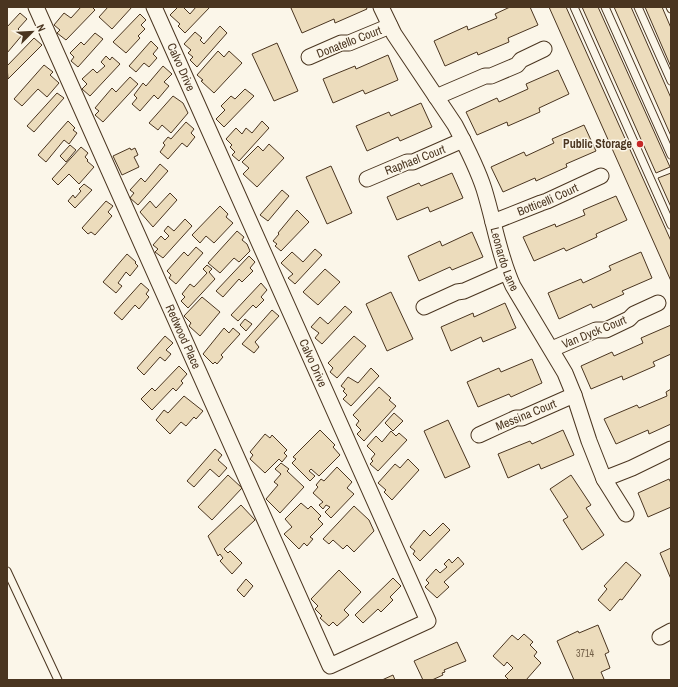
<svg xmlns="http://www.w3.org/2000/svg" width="678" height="687" font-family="'Archivo Narrow',sans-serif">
<rect width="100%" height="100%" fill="#fbf6e9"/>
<g fill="#ecdcbc" stroke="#4a3520">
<polygon points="81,7 92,7 95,10 66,40 57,33 60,30 54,25 64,13 71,18"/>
<polygon points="108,7 132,7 112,29 99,17"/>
<polygon points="178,7 183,7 190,14 196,7 210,7 185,33 178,26 180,24 170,15"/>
<polygon points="294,7 366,7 367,9 335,23 334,19 302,33 291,8"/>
<polygon points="510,7 530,7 538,25 508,38 509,42 478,55 477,52 445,66 434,41 467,26 468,30 497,18 495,14"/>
<polygon points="549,7 566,7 671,241 671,281"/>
<polygon points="582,7 598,7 670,167 656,173"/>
<polygon points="614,7 631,7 671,98 671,136"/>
<polygon points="645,7 662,7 671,28 671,67"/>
<polygon points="20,13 27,19 18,29 23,34 7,53 7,27"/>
<polygon points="140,14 146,20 141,25 145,29 138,36 140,38 126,53 113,42"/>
<polygon points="220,26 227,33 197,67 190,60 193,57 188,53 191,50 184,44 195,32 202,38 200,40 204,44"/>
<polygon points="95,33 103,39 78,67 71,61 74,57 70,53 81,42 84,45"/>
<polygon points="34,38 42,45 8,79 7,66"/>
<polygon points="151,41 158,48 153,54 157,58 149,67 144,63 136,72 129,66"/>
<polygon points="277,43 298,91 274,101 252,54"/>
<polygon points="218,51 224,57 229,51 242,63 214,93 201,81 203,80 197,75"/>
<polygon points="388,55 398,80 365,94 363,90 333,103 323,79 355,66 356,69"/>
<polygon points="106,56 110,60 112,57 120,64 90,96 82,89 87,84 82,79 93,69 97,73 105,66 101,62"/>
<polygon points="44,65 53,72 50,75 59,83 47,97 38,89 22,106 14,99"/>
<polygon points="163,66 172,74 164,82 169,86 158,99 154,95 140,111 132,104 137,98 134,95 143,83 146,86"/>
<polygon points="558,70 569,94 539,108 540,112 508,126 507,122 477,135 466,112 497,98 499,102 528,89 526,84"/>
<polygon points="130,77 138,84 103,122 95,115 99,111 95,108 112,88 116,92"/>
<polygon points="245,89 254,96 224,127 216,119 225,110 221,106 231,96 235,99"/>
<polygon points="57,93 64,98 34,132 27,126"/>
<polygon points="173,96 183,103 188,113 171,133 162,125 158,130 149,123"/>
<polygon points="421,103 432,127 400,141 398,137 367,151 356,126 389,112 391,116"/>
<polygon points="68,121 75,128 73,130 77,133 69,144 64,140 46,162 38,155"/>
<polygon points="262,121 269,128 239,161 232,155 235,152 230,147 232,145 226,139 236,128 242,134 246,128 252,133"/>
<polygon points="186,122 194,129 191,133 195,137 187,147 182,143 168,159 160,152 165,145 163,143 168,137 171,139"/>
<polygon points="584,125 596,151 566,164 567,167 536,181 535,178 503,192 491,167 524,152 526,156 554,143 552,139"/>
<polygon points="269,144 284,158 257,187 243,174 249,168 242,162 258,146 263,151"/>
<polygon points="70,145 76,150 66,162 60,156"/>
<polygon points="81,147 88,153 85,157 88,160 87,161 94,167 79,184 69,174 58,185 52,179"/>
<polygon points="130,148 131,150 135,148 138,155 134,157 139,167 122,175 113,156"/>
<polygon points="160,164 168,171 138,205 130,198 134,193 130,190 141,178 145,182"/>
<polygon points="331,166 352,213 327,224 306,177"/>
<polygon points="452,173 463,198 430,212 428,207 397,220 387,197 419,183 421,186"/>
<polygon points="671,173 671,207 658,178"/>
<polygon points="84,184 92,190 75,208 68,201 73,195 75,198 81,191 79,189"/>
<polygon points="282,190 289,196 268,221 260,215"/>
<polygon points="170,193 177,200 153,227 140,212 150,201 156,208"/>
<polygon points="616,196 627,220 596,234 597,237 566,251 564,248 534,261 523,237 555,224 556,227 585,215 583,210"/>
<polygon points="106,201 113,206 108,212 112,216 95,235 91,232 88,234 82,228"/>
<polygon points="220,206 228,214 226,217 233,223 214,243 206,236 200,243 192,235"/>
<polygon points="297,210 309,222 281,251 275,246 277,244 273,241 279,234 278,233"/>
<polygon points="185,219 192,226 163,258 155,252 158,249 153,245 161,236 165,240 169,236 164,231 168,226 174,231"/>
<polygon points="237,231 244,237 242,240 247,244 250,251 239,262 234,258 220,273 208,263"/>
<polygon points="472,232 483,257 452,270 450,267 419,281 408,256 440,241 442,246"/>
<polygon points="196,247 203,253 176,284 169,278 171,275 167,271 184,252 188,256"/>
<polygon points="315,249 322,255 295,284 288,278 293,274 281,263 292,252 303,262"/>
<polygon points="641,252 652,278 622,291 624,294 593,308 591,304 559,319 548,293 581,279 583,283 611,270 609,266"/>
<polygon points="127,254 136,262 135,263 138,266 130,276 126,272 118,283 122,286 116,293 103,282"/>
<polygon points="249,256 255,262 250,268 253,271 242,282 239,279 223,297 216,291"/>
<polygon points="207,265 212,269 209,272 215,279 188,308 181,301 185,297 182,294 190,284 194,287 207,273 203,269"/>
<polygon points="325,269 340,282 318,305 303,292"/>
<polygon points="141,283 149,290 146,294 149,297 139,309 135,305 122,320 114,313"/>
<polygon points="261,283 267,290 261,297 264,300 256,308 253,305 238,321 231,315"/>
<polygon points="391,292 413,339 387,351 366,304"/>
<polygon points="202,297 220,312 200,336 189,326 191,323 184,316"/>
<polygon points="505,303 516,328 483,342 481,337 451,351 441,327 473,313 474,317"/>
<polygon points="345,306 352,312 322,344 315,338 319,333 311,327 320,317 328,324"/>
<polygon points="272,310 279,316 255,342 259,347 254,353 242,344"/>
<polygon points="245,319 252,324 246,331 240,325"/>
<polygon points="671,325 671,354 653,362 655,366 623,380 622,376 591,389 581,366 612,352 614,356 643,343 641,338"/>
<polygon points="224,328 229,333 233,328 240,334 221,355 223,357 217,364 215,362 213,364 203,354"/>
<polygon points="165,336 173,343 166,350 171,354 165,361 160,357 144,375 137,368"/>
<polygon points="354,336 366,346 337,378 330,372 333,368 328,363"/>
<polygon points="532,359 542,383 511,397 509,394 478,407 467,382 499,368 501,372"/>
<polygon points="179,366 187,374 181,381 183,383 176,391 173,388 152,410 141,399 152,388 155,391"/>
<polygon points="371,368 379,376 351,406 343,399 347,395 343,391 345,389 341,386 348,377 358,383"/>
<polygon points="379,387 391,398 389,400 396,406 364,441 357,434 361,430 356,425 359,421 353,415"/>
<polygon points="671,389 671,424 649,434 648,430 616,444 604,419 637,405 639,408 667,396 666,392"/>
<polygon points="184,396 203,411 196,419 194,417 186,426 181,422 170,434 156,420 164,410 168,413"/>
<polygon points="394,413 403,421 393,431 385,423"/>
<polygon points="448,420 470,467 445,478 424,431"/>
<polygon points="320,430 335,445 333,447 340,455 319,476 311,469 309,471 315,476 310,481 292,463 296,459 293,457"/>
<polygon points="563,430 574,455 541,469 539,464 508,478 498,454 530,441 532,444"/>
<polygon points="391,431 396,436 399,433 407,440 378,471 370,464 373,461 371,459 375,454 367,446 376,436 382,442"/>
<polygon points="265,434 270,438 272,435 287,450 284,453 287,456 282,462 279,459 265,473 250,459 253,455 250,452"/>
<polygon points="215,449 222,455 218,460 227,468 219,477 210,469 194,487 187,481"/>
<polygon points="408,459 419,470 392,500 384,492 386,490 378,483 395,464 400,468"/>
<polygon points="281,463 289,469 287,471 304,487 280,513 266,499 278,485 274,482 281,474 275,469"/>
<polygon points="337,467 352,482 347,488 354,494 331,518 325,512 330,507 326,505 323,509 319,505 323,502 313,493 318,487 316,485 321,479 324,481"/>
<polygon points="228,475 242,488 212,520 198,507"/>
<polygon points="571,475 591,505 586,508 604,535 582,550 563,520 568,517 550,489"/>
<polygon points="669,479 671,483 671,507 648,517 638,493"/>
<polygon points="301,503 308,509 311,506 321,516 318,519 323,524 310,537 313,539 307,546 304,543 299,549 284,534 292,527 285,519"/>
<polygon points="241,505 255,520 224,549 228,553 230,551 242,563 232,574 220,561 223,558 220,554 218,556 208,536"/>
<polygon points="354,506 369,520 374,531 354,552 347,545 343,549 333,540 329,544 323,539"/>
<polygon points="443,523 450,530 420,561 413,554 415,551 410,547 424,530 430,536"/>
<polygon points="671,548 671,579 660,553"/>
<polygon points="458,557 464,564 444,582 449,587 437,598 425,587 429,583 426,580 436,569 440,573 447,567 444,564 449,559 452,563"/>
<polygon points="626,562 641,575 622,600 620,599 610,611 598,600 607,589 604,586"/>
<polygon points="339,570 361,592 344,610 349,615 337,626 333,622 329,626 320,618 322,616 315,609 318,606 311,599"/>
<polygon points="393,578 401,586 390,597 393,600 381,612 378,609 363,623 355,615"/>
<polygon points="246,579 253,586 244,597 237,590"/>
<polygon points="598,625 609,652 605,654 610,668 601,672 604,679 601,680 574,680 557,641 578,631 579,633"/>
<polygon points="524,634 533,642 530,645 537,652 534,656 541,663 526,680 509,680 505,676 513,668 507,662 504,666 493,656 512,635 518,640"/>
<polygon points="457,642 466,661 444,670 445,672 442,673 443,675 432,680 423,680 414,661"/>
<polygon points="393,675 395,680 382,680"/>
</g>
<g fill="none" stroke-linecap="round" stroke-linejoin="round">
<g stroke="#4a3520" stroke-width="9">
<g id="service">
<polyline points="574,7 671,225"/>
<polyline points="605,7 671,155"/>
<polyline points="638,7 671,81"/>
<polyline points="670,7 671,9"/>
<polyline points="7,571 58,680"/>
</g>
</g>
<g stroke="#4a3520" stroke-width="17">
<g id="minor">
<path id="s1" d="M36,7L330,666L428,621L154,7"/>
<path id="s2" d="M381,7L394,34L455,125C466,146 477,167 484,189C494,221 499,256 513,286L565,373L574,395L589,441L604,479L626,514"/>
<polyline points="309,57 341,43 349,43 390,26"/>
<polyline points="436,97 485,76 491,76 517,65 521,60 544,49"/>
<polyline points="367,179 407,162 413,162 463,140"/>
<path id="s3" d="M493,222L541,203L547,201L601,176"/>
<polyline points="424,307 457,292 464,291 507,272"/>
<polyline points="552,349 596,330 606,330 629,319 634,314 658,303"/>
<polyline points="479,435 516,418 522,418 574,395"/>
<polyline points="604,479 632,468 671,449"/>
<polyline points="660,637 671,631"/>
</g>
</g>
<use href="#service" stroke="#fbf6e9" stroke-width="7"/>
<use href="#minor" stroke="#fbf6e9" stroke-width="15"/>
</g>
<circle fill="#c62828" stroke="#fbf6e9" stroke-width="1.5" cx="640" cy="144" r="4"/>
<g text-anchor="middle" stroke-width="3" stroke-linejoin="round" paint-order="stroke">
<g font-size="10" fill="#725f47">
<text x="585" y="657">3714</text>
</g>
<g font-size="12" fill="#4a3520" stroke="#fbf6e9">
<text transform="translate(349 42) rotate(-21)" y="4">Donatello Court</text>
<text transform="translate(181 67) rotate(66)" y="4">Calvo Drive</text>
<text transform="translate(415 160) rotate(-21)" y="4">Raphael Court</text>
<text dy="4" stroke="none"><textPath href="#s3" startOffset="59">Botticelli Court</textPath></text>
<text dy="4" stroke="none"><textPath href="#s2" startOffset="283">Leonardo Lane</textPath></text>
<text transform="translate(594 332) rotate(-22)" y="4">Van Dyck Court</text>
<text dy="4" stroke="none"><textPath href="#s1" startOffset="361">Redwood Place</textPath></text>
<text transform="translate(313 363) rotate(66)" y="4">Calvo Drive</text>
<text transform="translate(526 415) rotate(-22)" y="4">Messina Court</text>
</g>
<g font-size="12" font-weight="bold" fill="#4a3520" stroke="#fbf6e9" text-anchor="end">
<text x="632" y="148">Public Storage</text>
</g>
</g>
<rect width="678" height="687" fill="none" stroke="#4a3520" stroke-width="16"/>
<g transform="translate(32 32) rotate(66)" stroke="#fbf6e9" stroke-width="3" paint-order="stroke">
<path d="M0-3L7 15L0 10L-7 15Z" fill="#4a3520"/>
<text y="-6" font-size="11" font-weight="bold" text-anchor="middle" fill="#4a3520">N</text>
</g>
</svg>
